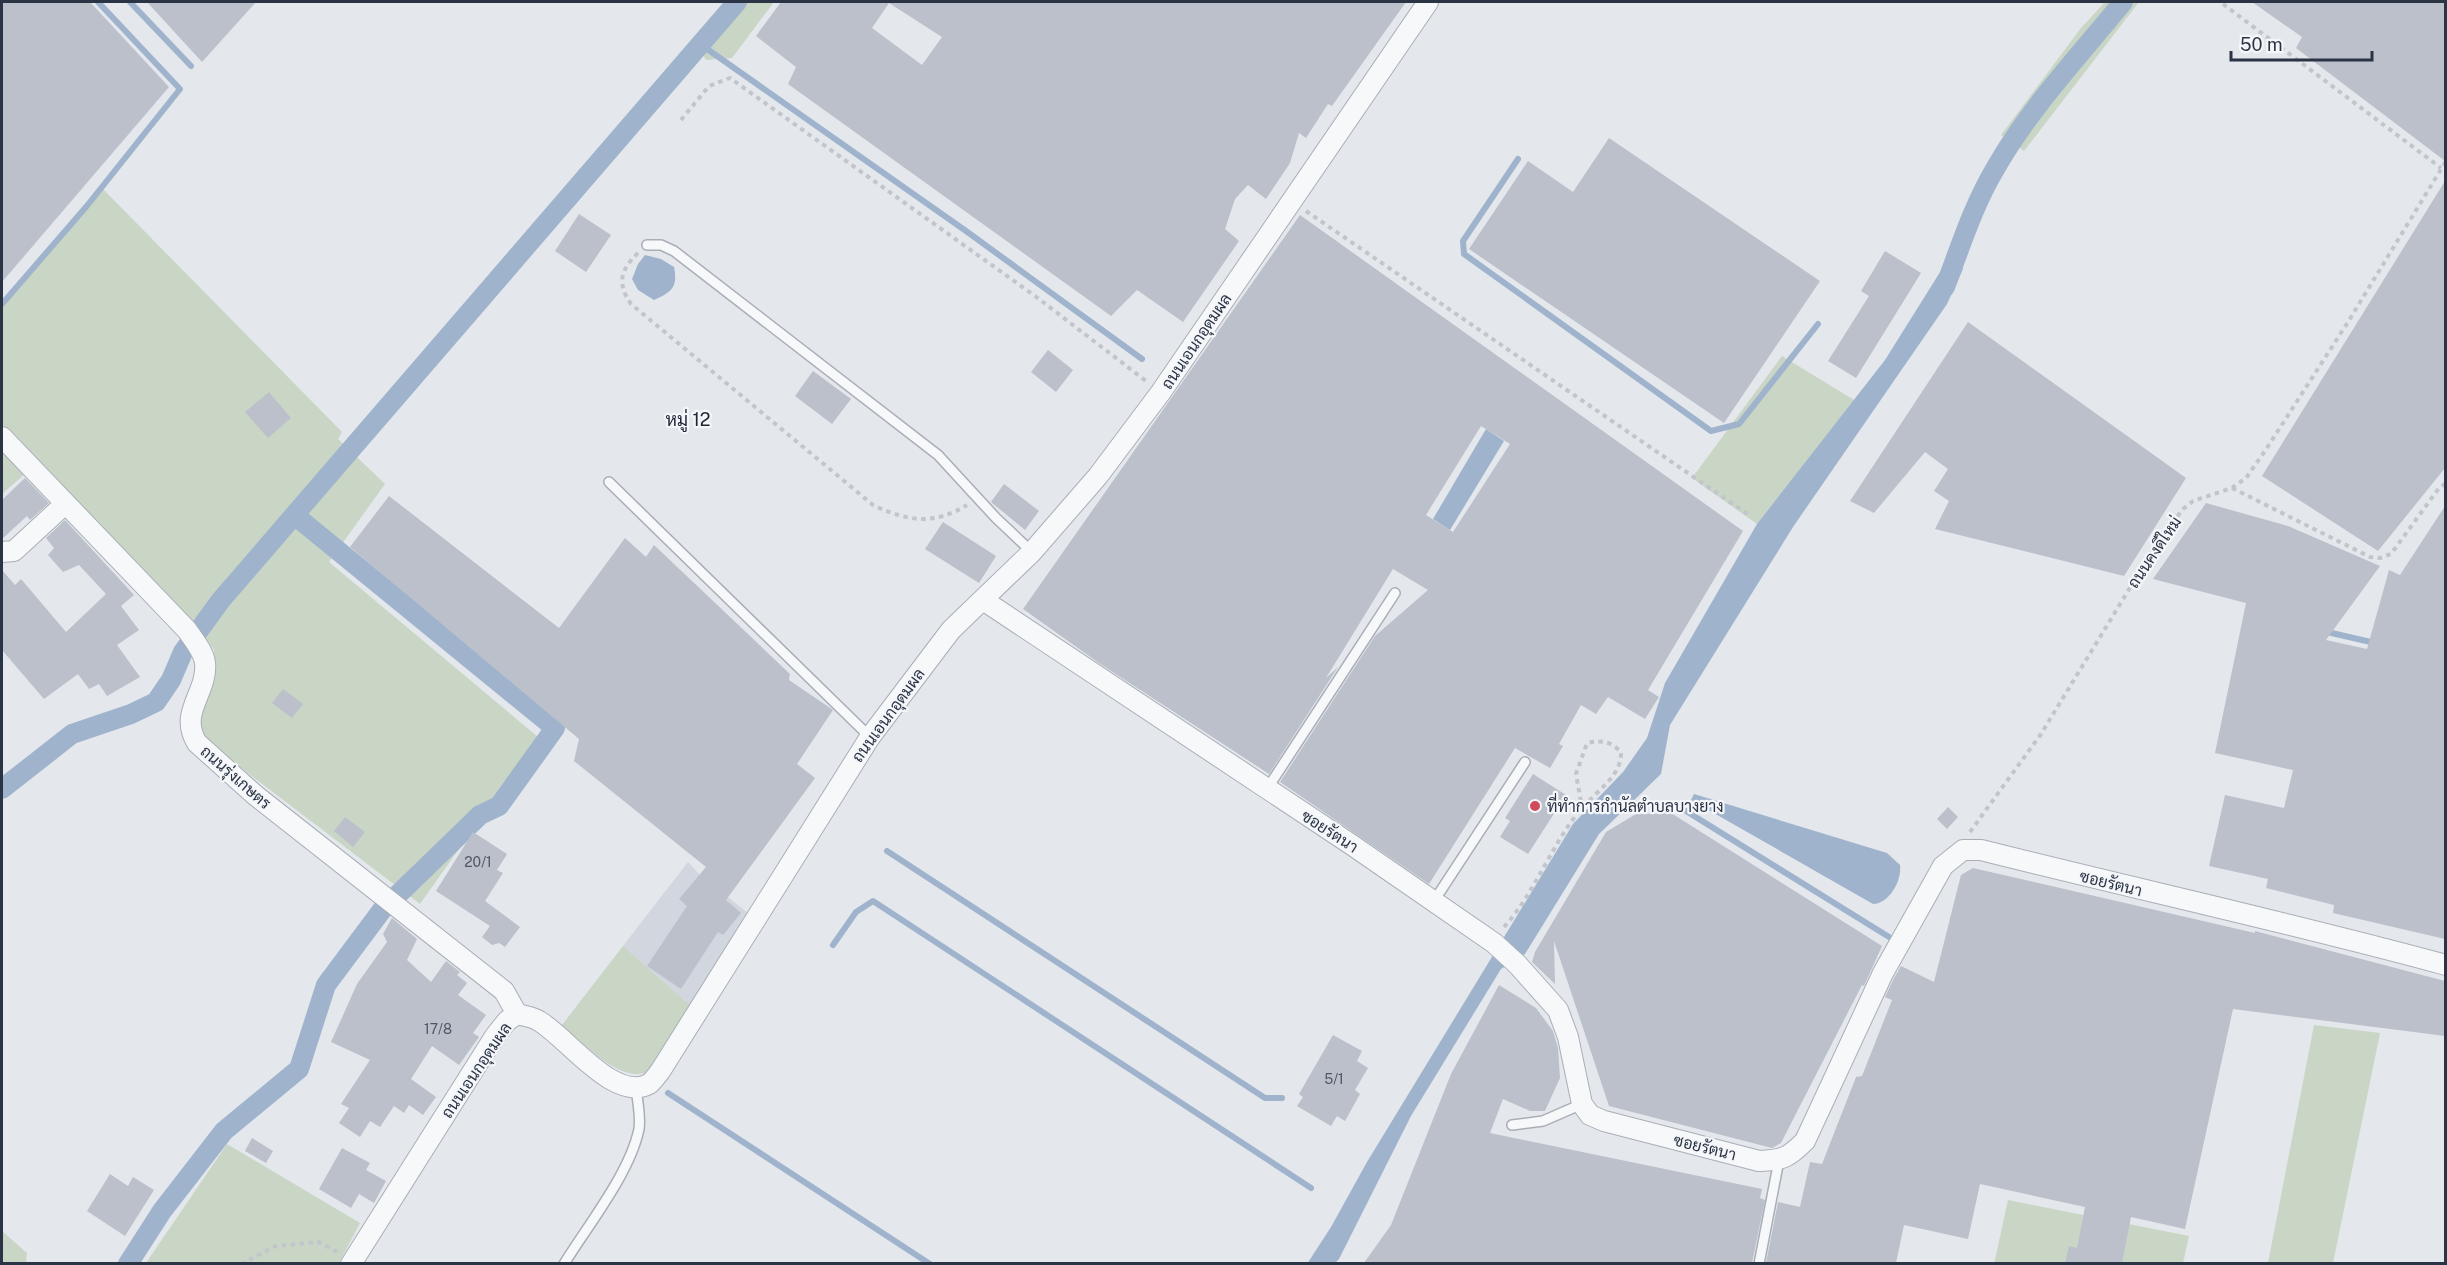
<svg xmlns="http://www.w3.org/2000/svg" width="2447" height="1265" font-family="'Public Sans',Sarabun,sans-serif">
<rect width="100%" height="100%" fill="#e4e7ec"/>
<polygon fill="#d2d6de" points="688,862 700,875 748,913 692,1007 623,946"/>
<g fill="#c9d6c5">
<polygon points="726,2 774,2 732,58 706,60 694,40"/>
<polygon points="2105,2 2139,2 2024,151 2001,135 2081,28"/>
<polygon points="101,187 342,432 338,439 385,484 329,562 538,737 420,904 240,767 198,732 201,709 214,676 214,650 196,624 170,603 2,424 2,302"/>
<polygon points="1782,356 1854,400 1757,524 1692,478"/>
<polygon points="2,443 25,474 2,494"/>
<path d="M623,946L692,1007C685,1019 660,1063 652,1069C625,1090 582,1041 562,1025Z"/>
<polygon points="2314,1025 2380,1033 2333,1263 2268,1263"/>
<polygon points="227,1144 360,1223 339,1263 146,1263"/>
<polygon points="2008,1200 2189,1236 2183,1263 1994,1264"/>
<polygon points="2,1231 27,1253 26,1263 2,1263"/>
</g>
<g fill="#9fb4cc">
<path d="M645,255L661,259L674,267C678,287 672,292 654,300L638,290L632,279L638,264Z"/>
<polygon points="1947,261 1963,269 1947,304 1793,527 1670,725 1661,774 1599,834 1525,954 1501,969 1411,1116 1339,1259 1335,1263 1307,1264 1331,1227 1367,1162 1573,824 1623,772 1647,738 1665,683 1757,524 1885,360"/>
<polygon points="1486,429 1504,441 1450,530 1433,519"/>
<path d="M1694,794L1887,853L1900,865C1902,880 1890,903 1873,904L1691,800Z"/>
</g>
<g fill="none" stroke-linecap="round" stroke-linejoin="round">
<g stroke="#9fb4cc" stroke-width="6">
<polyline points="130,2 191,66"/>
<polyline points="700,44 966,231 1142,359"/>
<polyline points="1518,159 1463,241 1464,254 1711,431 1739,424 1818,324"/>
<polyline points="2,304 86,207 180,89 98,2"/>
<polyline points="2323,631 2375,643"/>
<polyline points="1686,811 1889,937"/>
<polyline points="887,851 1265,1098 1282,1098"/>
<polyline points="833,945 856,912 873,901 1311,1188"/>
<polyline points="668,1093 930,1264"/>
</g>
<g stroke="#9fb4cc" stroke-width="20">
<path d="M1945,287C1960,248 1973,206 1995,169C2029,109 2079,56 2123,2"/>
<polyline points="2,789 72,734 131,714 156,702 171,680 183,652 221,600 737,2"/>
<polyline points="128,1264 162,1211 224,1131 299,1069 326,985 382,910 480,815 499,806 555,728 298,518"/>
</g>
</g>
<g fill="#bbc0ca" fill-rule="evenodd">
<polygon points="2,2 90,2 169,87 2,282"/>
<polygon points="147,2 256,2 202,62"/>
<path d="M781,2H1406L1332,106L1328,104L1306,138L1299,133L1290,163L1266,199L1248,185L1235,199L1225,229L1239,241L1183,322L1137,290L1111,316L788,84L796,67L756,36ZM889,3L942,37L922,65L872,28Z"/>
<polygon points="2252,2 2445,2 2445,161 2296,48 2302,37"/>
<polygon points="1609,138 1820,281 1724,423 1469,249 1528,161 1573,192"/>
<polygon points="2445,181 2445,468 2378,551 2262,476"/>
<polygon points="579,214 611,235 586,272 555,251"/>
<path d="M1300,215L1743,531L1648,690L1659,697L1645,719L1608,697L1596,714L1581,705L1559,744L1563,746L1550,768L1515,748L1429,884L1280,782L1375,636L1428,590L1393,569L1326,678L1338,667L1269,774L1099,663L1023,609ZM1481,426L1510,444L1453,532L1426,515Z"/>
<polygon points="1885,251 1921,273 1856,378 1828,361 1869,296 1861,291"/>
<polygon points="1968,322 2186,478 2124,576 1935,529 1949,501 1934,491 1948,469 1925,452 1874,513 1850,501"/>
<polygon points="1048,350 1073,370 1056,392 1031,372"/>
<polygon points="813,371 851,399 832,424 795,396"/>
<polygon points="269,392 291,418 268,438 245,412"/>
<polygon points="25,478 49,503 30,520 27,516 2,539 2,500"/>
<polygon points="1004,484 1039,511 1025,530 991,502"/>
<polygon points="389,496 559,628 625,538 646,557 654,545 790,674 789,680 833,710 797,764 815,778 726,900 741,913 723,935 718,932 681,989 647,966 687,906 679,899 706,867 574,761 579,739 350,547"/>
<polygon points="2206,503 2288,526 2380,566 2326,640 2367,649 2389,570 2400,575 2445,506 2445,939 2333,913 2334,905 2266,888 2268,879 2209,866 2225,795 2284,808 2293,770 2215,753 2246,603 2153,579"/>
<polygon points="65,520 134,595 121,606 139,630 117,645 140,677 107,696 99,684 89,689 78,674 44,699 2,650 2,570 15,585 21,579 66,632 106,594 79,565 63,572 48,555 54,548 46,538"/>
<polygon points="943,522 996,556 979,583 925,549"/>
<polygon points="283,689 303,704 292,718 272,703"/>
<polygon points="1533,774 1566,795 1528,854 1500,837 1510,821 1505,818"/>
<polygon points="1948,807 1958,817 1947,829 1937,819"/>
<polygon points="1671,813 1882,946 1864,986 1862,985 1781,1143 1772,1148 1609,1106 1554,941 1555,984 1532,962 1535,952 1606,832 1636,814"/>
<polygon points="345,817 365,832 353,847 334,831"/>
<polygon points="473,832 507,854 497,870 503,873 485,901 520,927 505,947 499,943 492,945 482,937 490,926 436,891"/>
<polygon points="1973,868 2255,933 2255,931 2445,981 2445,1036 2233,1009 2185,1229 2131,1217 2122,1263 2065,1263 2069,1246 2077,1248 2085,1207 1980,1184 1968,1239 1904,1225 1896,1263 1766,1263 1778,1202 1800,1207 1810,1162 1822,1164 1856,1077 1862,1076 1892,1000 1885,997 1894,978 1901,966 1934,982 1961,875"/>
<polygon points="392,918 417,939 407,960 431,982 446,961 460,972 457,975 467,983 458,995 486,1015 473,1033 479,1037 459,1065 432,1046 411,1079 436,1097 423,1115 409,1105 404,1113 394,1106 380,1127 370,1121 360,1137 339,1123 349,1108 341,1104 370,1060 331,1042 357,984 387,942 383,934"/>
<polygon points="1499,985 1536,1008 1553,1031 1558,1048 1560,1078 1545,1111 1530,1111 1503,1099 1490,1133 1762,1189 1760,1198 1765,1200 1752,1263 1364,1263 1391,1225 1451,1074"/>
<polygon points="1333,1035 1362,1051 1357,1061 1368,1068 1355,1090 1360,1094 1345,1121 1337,1116 1331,1126 1297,1106 1303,1097 1299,1094"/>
<polygon points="252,1138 273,1151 266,1163 245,1151"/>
<polygon points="342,1148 370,1163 366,1170 386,1181 374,1203 359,1194 351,1208 319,1189"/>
<polygon points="110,1174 128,1186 133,1177 154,1190 125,1236 87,1211"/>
</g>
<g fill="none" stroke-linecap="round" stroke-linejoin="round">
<g stroke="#a9aeb7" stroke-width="12">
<g id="service">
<polyline points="647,245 661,245 674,251 938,455 996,518 1032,552"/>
<polyline points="609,482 870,737"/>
<polyline points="1267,789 1395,593"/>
<polyline points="1434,901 1525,762"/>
<polyline points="1512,1125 1543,1121 1582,1104"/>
<path d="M564,1264C588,1225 630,1173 639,1129C641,1116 637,1099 636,1087"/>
<polyline points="1759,1264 1779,1160"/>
</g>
</g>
<g stroke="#a9aeb7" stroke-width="22">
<g id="minor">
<path d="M2,437L187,630C193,639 204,652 205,663C208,693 178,712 197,743L255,795L504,991L517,1014"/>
<polyline points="2,552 14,551 65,504"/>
<path d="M983,600L1352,845L1494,943L1517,964L1558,1010L1568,1037L1582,1104L1590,1115L1604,1121L1759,1161C1783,1160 1788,1158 1805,1141L1883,973L1943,866L1963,850H1981C2136,889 2292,923 2446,965"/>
<path d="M351,1264L495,1036L507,1021L517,1014C524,1016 533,1017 539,1021C567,1037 614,1103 649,1084C653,1081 658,1074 661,1070L870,737L951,630L1032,552L1098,476L1161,392L1428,2"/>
</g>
</g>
<g stroke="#c2c5cb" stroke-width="4" stroke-dasharray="4.5 4.5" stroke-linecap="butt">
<polyline points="2223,4 2441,168"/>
<polyline points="681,120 709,86 730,78 1035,296 1146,381"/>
<polyline points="1306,211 1749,515"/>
<path d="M638,253C620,270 617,284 631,304L873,505C907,521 933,526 967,505"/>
<polyline points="2232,488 2370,557 2380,558 2391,554 2439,488 2446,483"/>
<polyline points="1970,832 2041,734 2156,545 2183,509 2193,501 2232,488 2246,478 2265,451 2348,322 2446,161"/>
<path d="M1504,927C1536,892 1552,842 1583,807C1598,790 1622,775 1621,752C1610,741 1602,740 1587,743L1576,774L1582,808"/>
<polyline points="241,1264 276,1246 319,1242 337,1252"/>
</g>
<use href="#service" stroke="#f7f8fa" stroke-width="9"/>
<use href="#minor" stroke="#f7f8fa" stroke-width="20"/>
</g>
<circle fill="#d1495b" stroke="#f4f6f9" stroke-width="2" cx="1535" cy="806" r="6"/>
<g text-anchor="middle" stroke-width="4.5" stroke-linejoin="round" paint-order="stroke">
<g font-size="14" fill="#4f5766">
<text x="478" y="867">20/1</text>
<text x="438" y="1034">17/8</text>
<text x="1334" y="1084">5/1</text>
</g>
<g font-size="16" fill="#2b3445" stroke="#f4f6f9">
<text transform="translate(1196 341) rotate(-56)" y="6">ถนนเอนกอุดมผล</text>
<text transform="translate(2154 552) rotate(-56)" y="6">ถนนคงดีใหม่</text>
<text transform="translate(888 715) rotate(-54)" y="6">ถนนเอนกอุดมผล</text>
<text transform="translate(236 777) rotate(41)" y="6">ถนนรุ่งเกษตร</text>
<text transform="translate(1330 831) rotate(33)" y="6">ซอยรัตนา</text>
<text transform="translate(2111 883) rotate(14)" y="6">ซอยรัตนา</text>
<text transform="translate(476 1070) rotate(-56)" y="6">ถนนเอนกอุดมผล</text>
<text transform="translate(1705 1147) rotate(14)" y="6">ซอยรัตนา</text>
</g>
<g font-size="16" fill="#2b3445" stroke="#f4f6f9" text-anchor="start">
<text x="1547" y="812">ที่ทำการกำนัลตำบลบางยาง</text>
</g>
<g font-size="18" fill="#1d2536" stroke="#f4f6f9">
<text x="688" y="426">หมู่ 12</text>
</g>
</g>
<rect width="2447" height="1265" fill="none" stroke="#2b3445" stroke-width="6"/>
<path d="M2231 51v9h141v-9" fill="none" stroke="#2b3445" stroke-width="3"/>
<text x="2240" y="51" font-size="18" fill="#2b3445" stroke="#f4f6f9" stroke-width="4.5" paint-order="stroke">50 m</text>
</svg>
